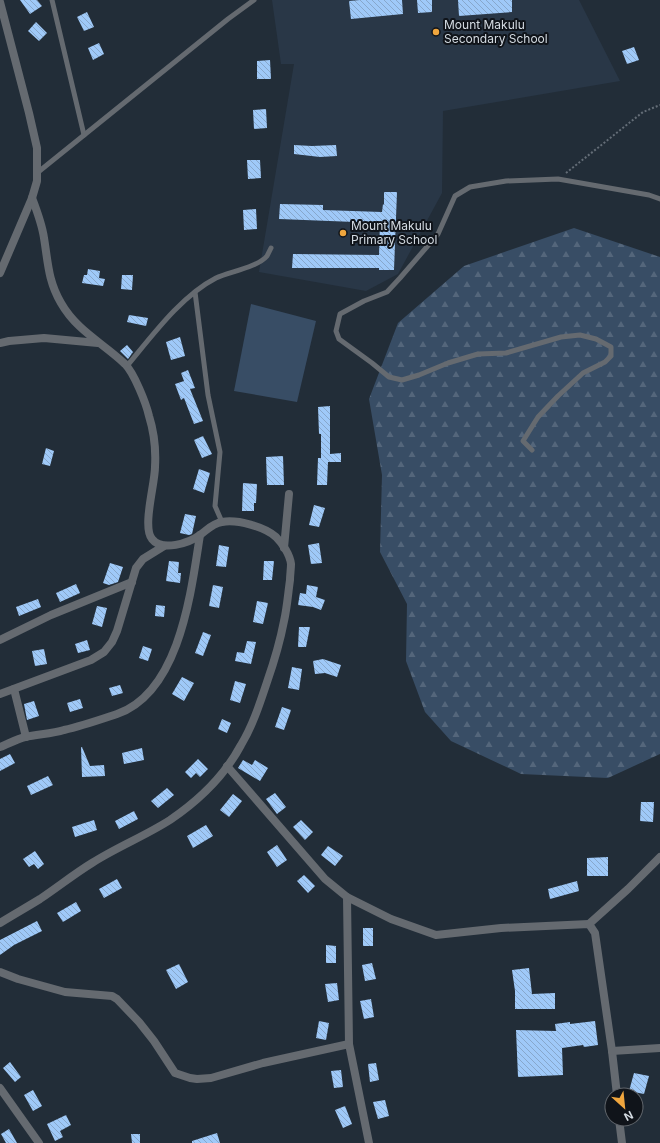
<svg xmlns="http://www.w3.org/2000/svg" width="660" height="1143" font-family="Inter,sans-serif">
<defs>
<pattern id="forest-firs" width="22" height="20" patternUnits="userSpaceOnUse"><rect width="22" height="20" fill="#384d65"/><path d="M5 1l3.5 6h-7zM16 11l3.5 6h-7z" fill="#54667b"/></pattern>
<pattern id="building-back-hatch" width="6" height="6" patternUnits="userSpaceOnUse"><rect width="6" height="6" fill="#9fc9f8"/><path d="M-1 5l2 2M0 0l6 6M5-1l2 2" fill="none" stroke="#87a7cb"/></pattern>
</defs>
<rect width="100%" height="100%" fill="#222d38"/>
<polygon fill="#293747" points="272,0 579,0 620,81 443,111 442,193 398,274 366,291 259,272 294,64 281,64"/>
<polygon fill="url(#forest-firs)" points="574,228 660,257 660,754 608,778 521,774 451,741 425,712 406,661 407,604 380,552 382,475 369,399 398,323 464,266"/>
<polygon fill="#384d65" points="251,304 316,321 297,402 234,391"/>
<g fill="url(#building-back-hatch)">
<polygon points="20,0 37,0 42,6 30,14"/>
<polygon points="360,0 402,0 403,14 351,19 349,1"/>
<polygon points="417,0 432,0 432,12 418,13"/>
<polygon points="458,0 512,0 512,12 459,16"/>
<polygon points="87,12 94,27 84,31 77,17"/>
<polygon points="36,22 47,33 39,41 28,31"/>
<polygon points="99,43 104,54 93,60 88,48"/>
<polygon points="634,47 639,60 627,64 622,51"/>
<polygon points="270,60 271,79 257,79 257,61"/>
<polygon points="266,109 267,128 254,129 253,110"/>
<polygon points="294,145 312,146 336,145 337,156 320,157 294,154"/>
<polygon points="247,160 260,160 261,178 248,179"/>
<polygon points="384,192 397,192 394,270 379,270 379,268 292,268 293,254 379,255 380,223 279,219 280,204 323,205 323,210 382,212 383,204 384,205"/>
<polygon points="256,209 257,229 244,230 243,210"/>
<polygon points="88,269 100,271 99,278 105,279 103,286 82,283 84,275 87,275"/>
<polygon points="122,275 133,275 132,290 121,289"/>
<polygon points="129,315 148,318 146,326 127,322"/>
<polygon points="180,337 185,356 171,360 166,342"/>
<polygon points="127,345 133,352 128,359 120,351"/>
<polygon points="188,370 195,388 190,389 203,421 194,424 184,398 181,400 175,384 184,381 181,373"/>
<polygon points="330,406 330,454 341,453 341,462 328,462 327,485 317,485 318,458 321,458 321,434 319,434 318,407"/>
<polygon points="203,436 212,454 202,458 194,440"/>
<polygon points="46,448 54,451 50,466 42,464"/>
<polygon points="283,456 284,485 267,485 266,457"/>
<polygon points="199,469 210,473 204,493 193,489"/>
<polygon points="243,483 257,484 256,503 254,503 254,511 242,511"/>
<polygon points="314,505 325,508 319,527 309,525"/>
<polygon points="185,514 196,516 192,534 189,535 180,533"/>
<polygon points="319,543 322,563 311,564 308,545"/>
<polygon points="219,545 229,547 226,567 216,566"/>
<polygon points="169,561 179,562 178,573 181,573 180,583 166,581"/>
<polygon points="264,561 274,561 272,580 263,580"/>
<polygon points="110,563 123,567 118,582 109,585 103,583"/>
<polygon points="76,584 80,593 60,602 56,593"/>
<polygon points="213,585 223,587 219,608 209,606"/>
<polygon points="307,585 318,587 316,597 325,600 321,610 313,607 298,605 300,593 306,594"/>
<polygon points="38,599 41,607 19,616 16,607"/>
<polygon points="257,601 268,603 263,624 253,622"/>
<polygon points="156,605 165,606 164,617 155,616"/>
<polygon points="97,606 107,608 102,627 92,624"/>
<polygon points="299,627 310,627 306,647 298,647"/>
<polygon points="203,632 211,635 203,656 195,653"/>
<polygon points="87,640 90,650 78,653 75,644"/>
<polygon points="247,641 256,642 251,664 235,661 237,652 244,653"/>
<polygon points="143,646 152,649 148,661 139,658"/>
<polygon points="44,649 47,664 35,666 32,651"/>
<polygon points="323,659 341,665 337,677 325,673 315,674 313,661"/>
<polygon points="292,667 302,669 299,690 288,688"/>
<polygon points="182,677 194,683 184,701 172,694"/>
<polygon points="235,681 246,684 240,703 230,700"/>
<polygon points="120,685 123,693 112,696 109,688"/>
<polygon points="80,699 83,708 70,712 67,703"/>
<polygon points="34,701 39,716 27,720 24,704"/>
<polygon points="282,707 291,710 284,730 275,727"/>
<polygon points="222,719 231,723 227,733 218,729"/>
<polygon points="81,747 82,747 90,766 104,765 105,776 82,777"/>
<polygon points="142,748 144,760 124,764 122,753"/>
<polygon points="10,754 15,763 0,771 0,759"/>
<polygon points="198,759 208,769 200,777 196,773 191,778 185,772"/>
<polygon points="243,760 252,765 255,760 268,768 260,781 238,768"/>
<polygon points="48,776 53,785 31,795 27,786"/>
<polygon points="167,788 174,795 158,808 151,801"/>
<polygon points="275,793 286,807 277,814 266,799"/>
<polygon points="233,794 242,801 229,817 220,810"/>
<polygon points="641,802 654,802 653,822 640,821"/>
<polygon points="134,811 138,819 119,829 115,821"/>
<polygon points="94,820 97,830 75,837 72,827"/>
<polygon points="301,820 313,832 305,840 293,827"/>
<polygon points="206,825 213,836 193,848 187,836"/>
<polygon points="277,845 287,860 277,867 267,852"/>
<polygon points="328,846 343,856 335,866 321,855"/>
<polygon points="35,851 44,864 38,869 34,864 29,867 23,859"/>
<polygon points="608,857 608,876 587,876 587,858"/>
<polygon points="304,875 315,886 308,893 297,881"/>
<polygon points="117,879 122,888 104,898 99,889"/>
<polygon points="577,881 579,891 550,899 548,889"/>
<polygon points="76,902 81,911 63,922 57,913"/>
<polygon points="37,921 42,931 14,945 0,955 0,940"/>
<rect x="363" y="928" width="10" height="18"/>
<polygon points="326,945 336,946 336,963 326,963"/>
<polygon points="372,963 376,979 365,981 362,965"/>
<polygon points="179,964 188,982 176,989 166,970"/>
<polygon points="529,968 532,994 555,993 555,1009 515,1009 515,991 512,970"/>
<polygon points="337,983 339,1000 328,1002 325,984"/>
<polygon points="371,999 374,1017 364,1019 360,1001"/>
<polygon points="319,1021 329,1023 326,1040 316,1038"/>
<polygon points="595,1021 598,1045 584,1047 583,1045 562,1048 563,1075 518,1077 516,1030 556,1031 555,1024 570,1022 570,1024"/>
<polygon points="10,1062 21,1077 15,1082 3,1068"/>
<polygon points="376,1063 379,1080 370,1082 368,1064"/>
<polygon points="341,1070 343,1087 334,1088 331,1071"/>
<polygon points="634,1073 649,1076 644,1094 629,1091"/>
<polygon points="33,1090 42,1106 33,1111 24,1095"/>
<polygon points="385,1100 389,1116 378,1119 373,1102"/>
<polygon points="345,1106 352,1124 343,1128 335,1110"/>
<polygon points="66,1115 71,1125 60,1131 63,1137 55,1141 47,1124"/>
<polygon points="9,1129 17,1143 6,1143 1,1134"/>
<polygon points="217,1133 220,1143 192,1143 192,1141"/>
<polygon points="131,1134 140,1134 140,1143 132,1143"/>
</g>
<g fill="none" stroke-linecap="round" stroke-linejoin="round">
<polyline stroke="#646d77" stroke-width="2" stroke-dasharray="2 2" stroke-linecap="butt" points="566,173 643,112 660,105"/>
<g stroke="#656a70" stroke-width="5">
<polyline points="52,0 84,135"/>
<polyline points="37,173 228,19 254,0"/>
<polyline points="195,292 208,395 220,452 215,506 222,522"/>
<path d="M127,366C152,336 181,296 216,278C229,272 258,267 267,256C268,254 270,250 271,248"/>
<polyline points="532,450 523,441 538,417 558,396 583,373 605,362 611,356 611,347 596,339 580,335 561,337 506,353 478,354 448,363 419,375 402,380 389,377 372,363 339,339 336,331 340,314 364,301 387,292 400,278 438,234 455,196 470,187 506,181 558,179 649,195 660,199"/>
</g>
<g stroke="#656a70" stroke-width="8">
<polyline points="0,2 29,113 37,148 37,181 32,198 0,273"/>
<polyline points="0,343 9,341 44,338 98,343"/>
<polyline points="284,548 289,494"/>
<polyline points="0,640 51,615 132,582"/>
<polyline points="14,689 26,737"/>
<polyline points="0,694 91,660 104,652 112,642 117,631 136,568 143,559 164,546"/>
<path d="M0,747C8,744 17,739 25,737C38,734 52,734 64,730C82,726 99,720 117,714C180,692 191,592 200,535"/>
<polyline points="227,766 325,879 347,897 349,1044 369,1143"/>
<polyline points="347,897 391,919 436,935 501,928 589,924 595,933 612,1051 617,1095"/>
<path d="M0,923C13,915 27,907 40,899C58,887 74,874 92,863C117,847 145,836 170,820C198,801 225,775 241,745C253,725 260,703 267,682C274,662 280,642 284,621C287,608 288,594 290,580C290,575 291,569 291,564C290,555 283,544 276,537C265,527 237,519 222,522C213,523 207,530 200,535C189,543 162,552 152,539C142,527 155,484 155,467C156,450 154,432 149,416C146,403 134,373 125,364C103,343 77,331 61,303C48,281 48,262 44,238C42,224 37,211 32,198"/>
<polyline points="589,924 628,889 660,857"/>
<polyline points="0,972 18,979 65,992 112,996 117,999 139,1022 154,1041 175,1073 190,1078 197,1079 211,1078 263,1063 349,1044"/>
<polyline points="612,1051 660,1048"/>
<polyline points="0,1088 39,1143"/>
<polyline points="619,1119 622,1143"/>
</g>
</g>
<g fill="#f0a63e" stroke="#10141a" stroke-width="1.5">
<circle cx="436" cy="32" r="4"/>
<circle cx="343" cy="233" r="4"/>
</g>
<g text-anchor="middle" stroke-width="4" stroke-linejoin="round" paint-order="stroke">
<g font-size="12" fill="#d5dce3" stroke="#10141a" text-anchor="start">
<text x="444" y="29">Mount Makulu<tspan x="444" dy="14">Secondary School</tspan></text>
<text x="351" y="230">Mount Makulu<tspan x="351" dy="14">Primary School</tspan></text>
</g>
</g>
<g transform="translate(624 1107) rotate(153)"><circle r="19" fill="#10141a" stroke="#5f646a"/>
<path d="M0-3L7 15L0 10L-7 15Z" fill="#f0a63e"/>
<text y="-6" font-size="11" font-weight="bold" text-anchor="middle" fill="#d5dce3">N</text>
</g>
</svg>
